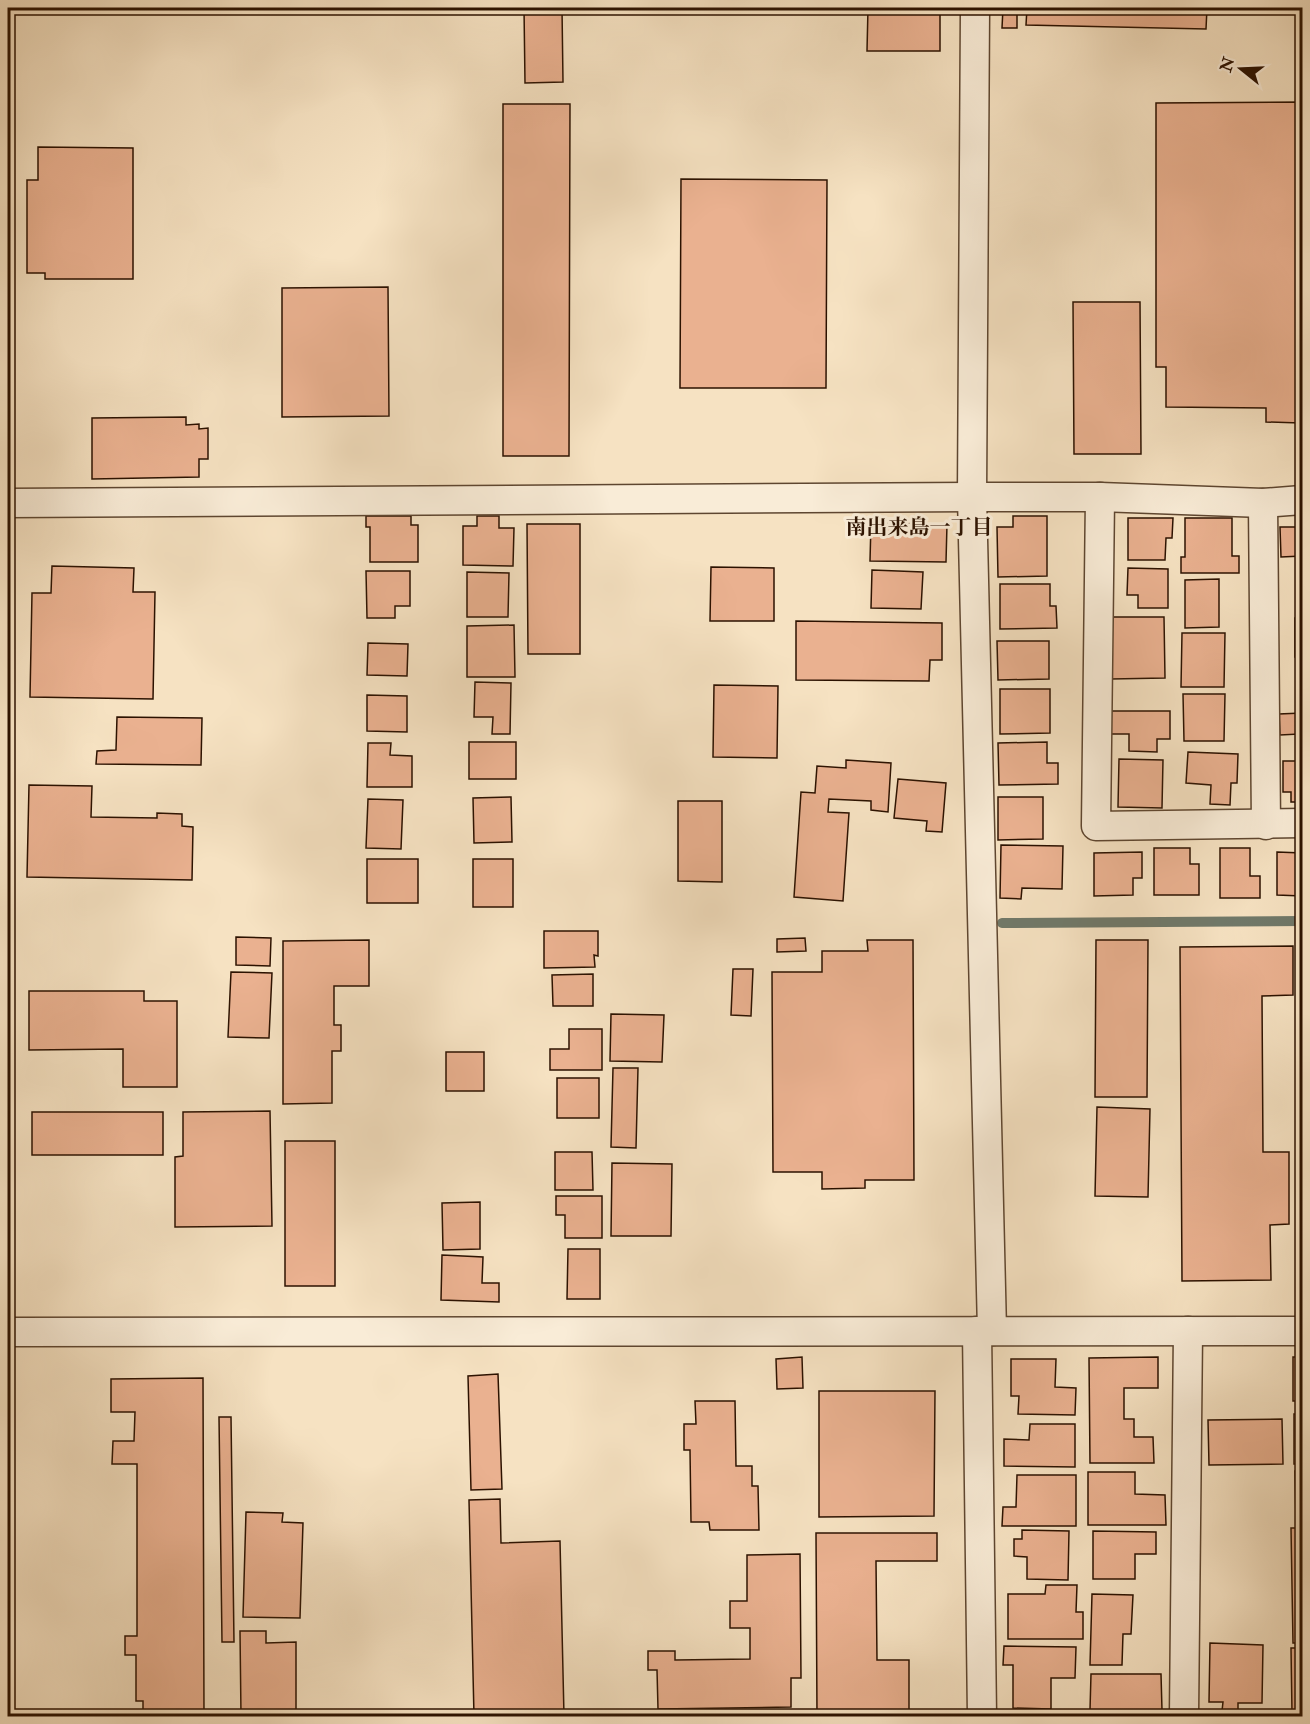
<svg xmlns="http://www.w3.org/2000/svg" width="1310" height="1724" font-family="'IM FELL Double Pica','Noto Serif JP',serif">
<rect width="100%" height="100%" fill="#f6e2c2"/>
<filter id="stains"><feTurbulence type="fractalNoise" baseFrequency=".00333" numOctaves="4"/><feColorMatrix values="0 0 0 0 .2 0 0 0 0 .09 0 0 0 0 .02 0 0 0 .5 -.17"/></filter>
<radialGradient id="worn" r=".72"><stop offset=".6" stop-color="#630" stop-opacity="0"/><stop offset="1" stop-color="#630" stop-opacity=".3"/></radialGradient>
<g fill="none" stroke-linecap="round" stroke-linejoin="round">
<polyline stroke="#70796a" stroke-width="10" points="1002,923 1302,921"/>
</g>
<g fill="#eab190" stroke="#2c1200" stroke-width="1.5">
<polygon points="458,8 512,8 512,12 458,13"/>
<polygon points="524,8 562,8 563,82 525,83"/>
<polygon points="868,8 940,8 940,51 867,51"/>
<polygon points="1003,8 1017,8 1017,28 1002,28"/>
<polygon points="1027,8 1207,8 1206,29 1026,25"/>
<polygon points="1302,102 1302,406 1300,406 1300,423 1266,422 1266,408 1166,407 1166,367 1156,367 1156,103"/>
<polygon points="503,104 570,104 569,456 503,456"/>
<polygon points="38,147 133,148 133,279 45,279 45,273 27,273 27,180 38,180"/>
<polygon points="681,179 827,180 826,388 680,388"/>
<polygon points="388,287 389,416 282,417 282,288"/>
<polygon points="1073,302 1140,302 1141,454 1074,454"/>
<polygon points="186,417 186,425 199,424 199,429 208,428 208,459 199,459 199,477 92,479 92,418"/>
<polygon points="366,516 411,516 411,525 418,525 418,562 370,562 370,527 366,527"/>
<polygon points="477,516 499,516 499,528 514,528 513,566 463,565 463,526 477,526"/>
<polygon points="1013,516 1047,516 1047,576 998,577 997,527 1013,527"/>
<polygon points="1128,518 1173,518 1172,538 1166,538 1165,560 1128,560"/>
<polygon points="1185,518 1232,518 1232,556 1239,556 1239,573 1181,573 1181,557 1185,557"/>
<polygon points="871,523 947,524 946,562 870,561"/>
<polygon points="527,524 580,524 580,654 528,654"/>
<polygon points="1280,527 1302,527 1302,556 1281,557"/>
<polygon points="52,566 134,568 133,592 155,592 153,699 30,697 32,593 51,593"/>
<polygon points="711,567 774,568 774,621 710,621"/>
<polygon points="1128,568 1168,569 1168,608 1138,608 1138,595 1127,595"/>
<polygon points="1299,569 1302,569 1302,609 1298,609"/>
<polygon points="872,570 923,572 921,609 871,608"/>
<polygon points="366,571 410,571 410,606 395,606 395,618 367,618"/>
<polygon points="467,572 509,573 508,617 467,617"/>
<polygon points="1219,579 1219,627 1185,628 1185,580"/>
<polygon points="1000,584 1050,584 1050,606 1056,606 1057,628 1000,629"/>
<polygon points="1110,617 1164,617 1165,678 1111,679"/>
<rect x="1295" y="618" width="7" height="39"/>
<polygon points="796,621 942,623 942,660 930,660 929,681 796,680"/>
<polygon points="514,625 515,677 467,677 467,626"/>
<polygon points="1182,633 1225,633 1224,687 1181,687"/>
<polygon points="997,641 1049,641 1049,679 998,680"/>
<polygon points="368,643 408,644 407,676 367,675"/>
<polygon points="475,682 511,683 510,734 492,734 493,717 474,717"/>
<polygon points="714,685 778,686 777,758 713,757"/>
<polygon points="1000,689 1050,689 1050,733 1000,734"/>
<polygon points="1183,694 1225,694 1224,741 1184,741"/>
<polygon points="367,695 407,696 407,732 367,731"/>
<polygon points="1110,711 1170,711 1170,739 1157,739 1157,752 1129,751 1129,734 1110,734"/>
<polygon points="1302,713 1302,753 1300,753 1299,734 1280,735 1279,714"/>
<polygon points="117,717 202,718 201,765 96,764 97,751 116,750"/>
<rect x="469" y="742" width="47" height="37"/>
<polygon points="1047,742 1047,763 1058,763 1058,784 999,785 998,743"/>
<polygon points="368,743 391,743 390,755 412,756 412,787 367,787"/>
<polygon points="1188,752 1238,754 1237,783 1231,783 1230,805 1210,804 1211,785 1186,783"/>
<polygon points="1119,759 1163,760 1162,808 1118,807"/>
<polygon points="846,760 891,763 888,812 871,810 871,801 829,799 828,812 849,813 843,901 794,897 801,792 815,793 817,766 846,768"/>
<polygon points="1283,761 1302,761 1302,802 1291,802 1291,792 1283,792"/>
<polygon points="898,779 946,783 942,832 926,831 927,821 894,818"/>
<polygon points="29,785 92,786 91,817 157,818 157,813 182,814 182,826 193,827 192,880 27,877"/>
<polygon points="511,797 512,842 474,843 473,798"/>
<polygon points="998,797 1043,797 1043,839 998,840"/>
<polygon points="368,799 403,800 401,849 366,848"/>
<polygon points="678,801 722,801 722,882 678,881"/>
<polygon points="1001,845 1063,846 1062,889 1022,888 1021,899 1000,898"/>
<polygon points="1154,848 1190,848 1190,864 1199,864 1199,895 1154,895"/>
<polygon points="1220,848 1250,848 1250,876 1260,876 1260,898 1220,898"/>
<polygon points="1142,852 1142,878 1133,878 1133,895 1094,896 1094,853"/>
<polygon points="1277,852 1302,853 1302,896 1277,895"/>
<rect x="367" y="859" width="51" height="44"/>
<rect x="473" y="859" width="40" height="48"/>
<polygon points="544,931 598,931 598,956 594,955 595,967 544,968"/>
<polygon points="236,937 271,938 270,966 236,965"/>
<polygon points="805,938 806,951 777,952 777,939"/>
<polygon points="369,940 369,986 334,986 334,1025 341,1025 341,1051 332,1051 332,1103 283,1104 283,941"/>
<polygon points="867,940 913,940 914,1180 865,1180 865,1188 822,1189 822,1172 773,1172 772,972 822,972 822,951 868,951"/>
<polygon points="1096,940 1148,940 1147,1097 1095,1097"/>
<polygon points="1293,946 1293,995 1262,996 1263,1152 1289,1152 1289,1224 1270,1225 1271,1280 1182,1281 1180,947"/>
<polygon points="733,969 753,969 751,1016 731,1015"/>
<polygon points="231,972 272,973 269,1038 228,1037"/>
<polygon points="593,974 593,1006 553,1006 552,975"/>
<polygon points="29,991 144,991 144,1001 177,1001 177,1087 123,1087 123,1049 29,1050"/>
<polygon points="611,1014 664,1015 662,1062 610,1061"/>
<polygon points="569,1029 602,1029 602,1070 550,1070 550,1049 569,1049"/>
<rect x="446" y="1052" width="38" height="39"/>
<polygon points="613,1068 638,1068 636,1148 611,1147"/>
<rect x="557" y="1078" width="42" height="40"/>
<polygon points="1097,1107 1150,1109 1148,1197 1095,1196"/>
<polygon points="270,1111 272,1226 175,1227 175,1157 183,1156 183,1112"/>
<rect x="32" y="1112" width="131" height="43"/>
<rect x="285" y="1141" width="50" height="145"/>
<polygon points="555,1152 592,1152 593,1190 555,1190"/>
<polygon points="612,1163 672,1164 671,1236 611,1236"/>
<polygon points="556,1196 602,1196 602,1238 565,1238 565,1215 556,1215"/>
<polygon points="480,1202 480,1249 443,1250 442,1203"/>
<polygon points="568,1249 600,1249 600,1299 567,1299"/>
<polygon points="442,1255 483,1257 482,1283 499,1283 499,1302 441,1300"/>
<polygon points="802,1357 803,1388 777,1389 776,1359"/>
<polygon points="1158,1357 1158,1388 1124,1388 1124,1419 1134,1419 1134,1437 1153,1437 1154,1463 1090,1463 1089,1358"/>
<rect x="1293" y="1357" width="9" height="44"/>
<polygon points="1011,1359 1056,1359 1055,1387 1076,1388 1075,1415 1018,1414 1019,1396 1011,1396"/>
<polygon points="498,1374 502,1489 471,1490 468,1376"/>
<polygon points="203,1378 204,1716 143,1716 143,1701 136,1701 136,1655 125,1655 125,1636 137,1636 137,1464 112,1464 113,1441 134,1441 135,1412 111,1412 111,1379"/>
<polygon points="819,1391 935,1391 934,1516 819,1517"/>
<polygon points="695,1401 735,1401 736,1466 752,1466 752,1486 758,1486 759,1530 710,1530 709,1522 691,1522 690,1450 684,1450 684,1424 696,1424"/>
<rect x="1294" y="1414" width="8" height="50"/>
<polygon points="219,1417 231,1417 234,1642 222,1642"/>
<polygon points="1282,1419 1283,1464 1209,1465 1208,1420"/>
<polygon points="1030,1424 1075,1424 1075,1467 1004,1466 1004,1439 1029,1440"/>
<polygon points="1295,1471 1302,1471 1302,1521 1296,1521"/>
<polygon points="1088,1472 1135,1472 1135,1494 1165,1495 1166,1525 1088,1525"/>
<polygon points="1017,1475 1076,1475 1076,1526 1002,1526 1003,1507 1016,1507"/>
<polygon points="500,1499 501,1543 560,1541 564,1716 474,1716 469,1500"/>
<polygon points="246,1512 283,1513 282,1522 303,1523 300,1618 243,1617"/>
<polygon points="1291,1528 1302,1528 1302,1643 1293,1643"/>
<polygon points="1022,1530 1069,1531 1068,1580 1027,1579 1027,1557 1014,1556 1014,1539 1022,1539"/>
<polygon points="1093,1531 1156,1532 1156,1554 1135,1554 1135,1579 1093,1579"/>
<polygon points="816,1533 937,1533 937,1561 876,1561 877,1660 909,1660 909,1716 817,1716"/>
<polygon points="800,1554 801,1678 791,1678 791,1707 658,1709 657,1670 648,1670 648,1651 675,1651 675,1660 750,1659 750,1628 730,1628 730,1601 747,1601 747,1555"/>
<polygon points="1046,1585 1077,1585 1076,1612 1083,1612 1083,1639 1008,1639 1008,1594 1045,1594"/>
<polygon points="1092,1594 1133,1595 1131,1634 1123,1634 1122,1665 1090,1665"/>
<polygon points="240,1631 266,1631 266,1643 296,1642 296,1716 241,1716"/>
<polygon points="1210,1643 1263,1645 1262,1703 1238,1703 1238,1711 1222,1711 1223,1702 1209,1702"/>
<polygon points="1004,1646 1076,1647 1075,1678 1051,1678 1051,1709 1013,1708 1013,1665 1003,1665"/>
<polygon points="1291,1648 1302,1648 1302,1713 1292,1713"/>
<polygon points="1091,1674 1161,1674 1162,1710 1090,1710"/>
</g>
<g fill="none" stroke-linecap="round" stroke-linejoin="round">
<g stroke="#5e4630" stroke-width="31">
<g id="street">
<polyline points="975,8 972,497 992,1331"/>
<polyline points="1100,497 1096,826 1302,823"/>
<polyline points="8,503 972,497 1100,497 1263,503 1302,500"/>
<polyline points="1263,503 1266,825"/>
<polyline points="977,1331 982,1716"/>
<polyline points="8,1332 1302,1331"/>
<polyline points="1184,1716 1188,1331"/>
</g>
</g>
<use href="#street" stroke="#f9ecd7" stroke-width="28"/>
</g>
<g text-anchor="middle" stroke-width="6" stroke-linejoin="round" paint-order="stroke">
<g font-size="21" font-weight="bold" fill="#2c1200" stroke="#f9ecd7">
<text x="919" y="534">南出来島一丁目</text>
</g>
</g>
<rect width="1310" height="1724" fill="none" stroke="#f6e2c2" stroke-width="30"/>
<rect x="9" y="9" width="1292" height="1706" fill="none" stroke="#2c1200" stroke-width="3"/>
<rect x="15" y="15" width="1280" height="1694" fill="none" stroke="#2c1200" stroke-width="1.5"/>
<g transform="translate(1241 69) rotate(288)" stroke="#f9ecd7" stroke-width="4.5" paint-order="stroke">
<path d="M0-4.5L10 22L0 15L-10 22Z" fill="#2c1200"/>
<text y="-9" font-size="16" font-weight="bold" text-anchor="middle" fill="#2c1200">N</text>
</g>
<rect width="100%" height="100%" filter="url(#stains)"/>
<rect width="100%" height="100%" fill="url(#worn)"/>
</svg>
